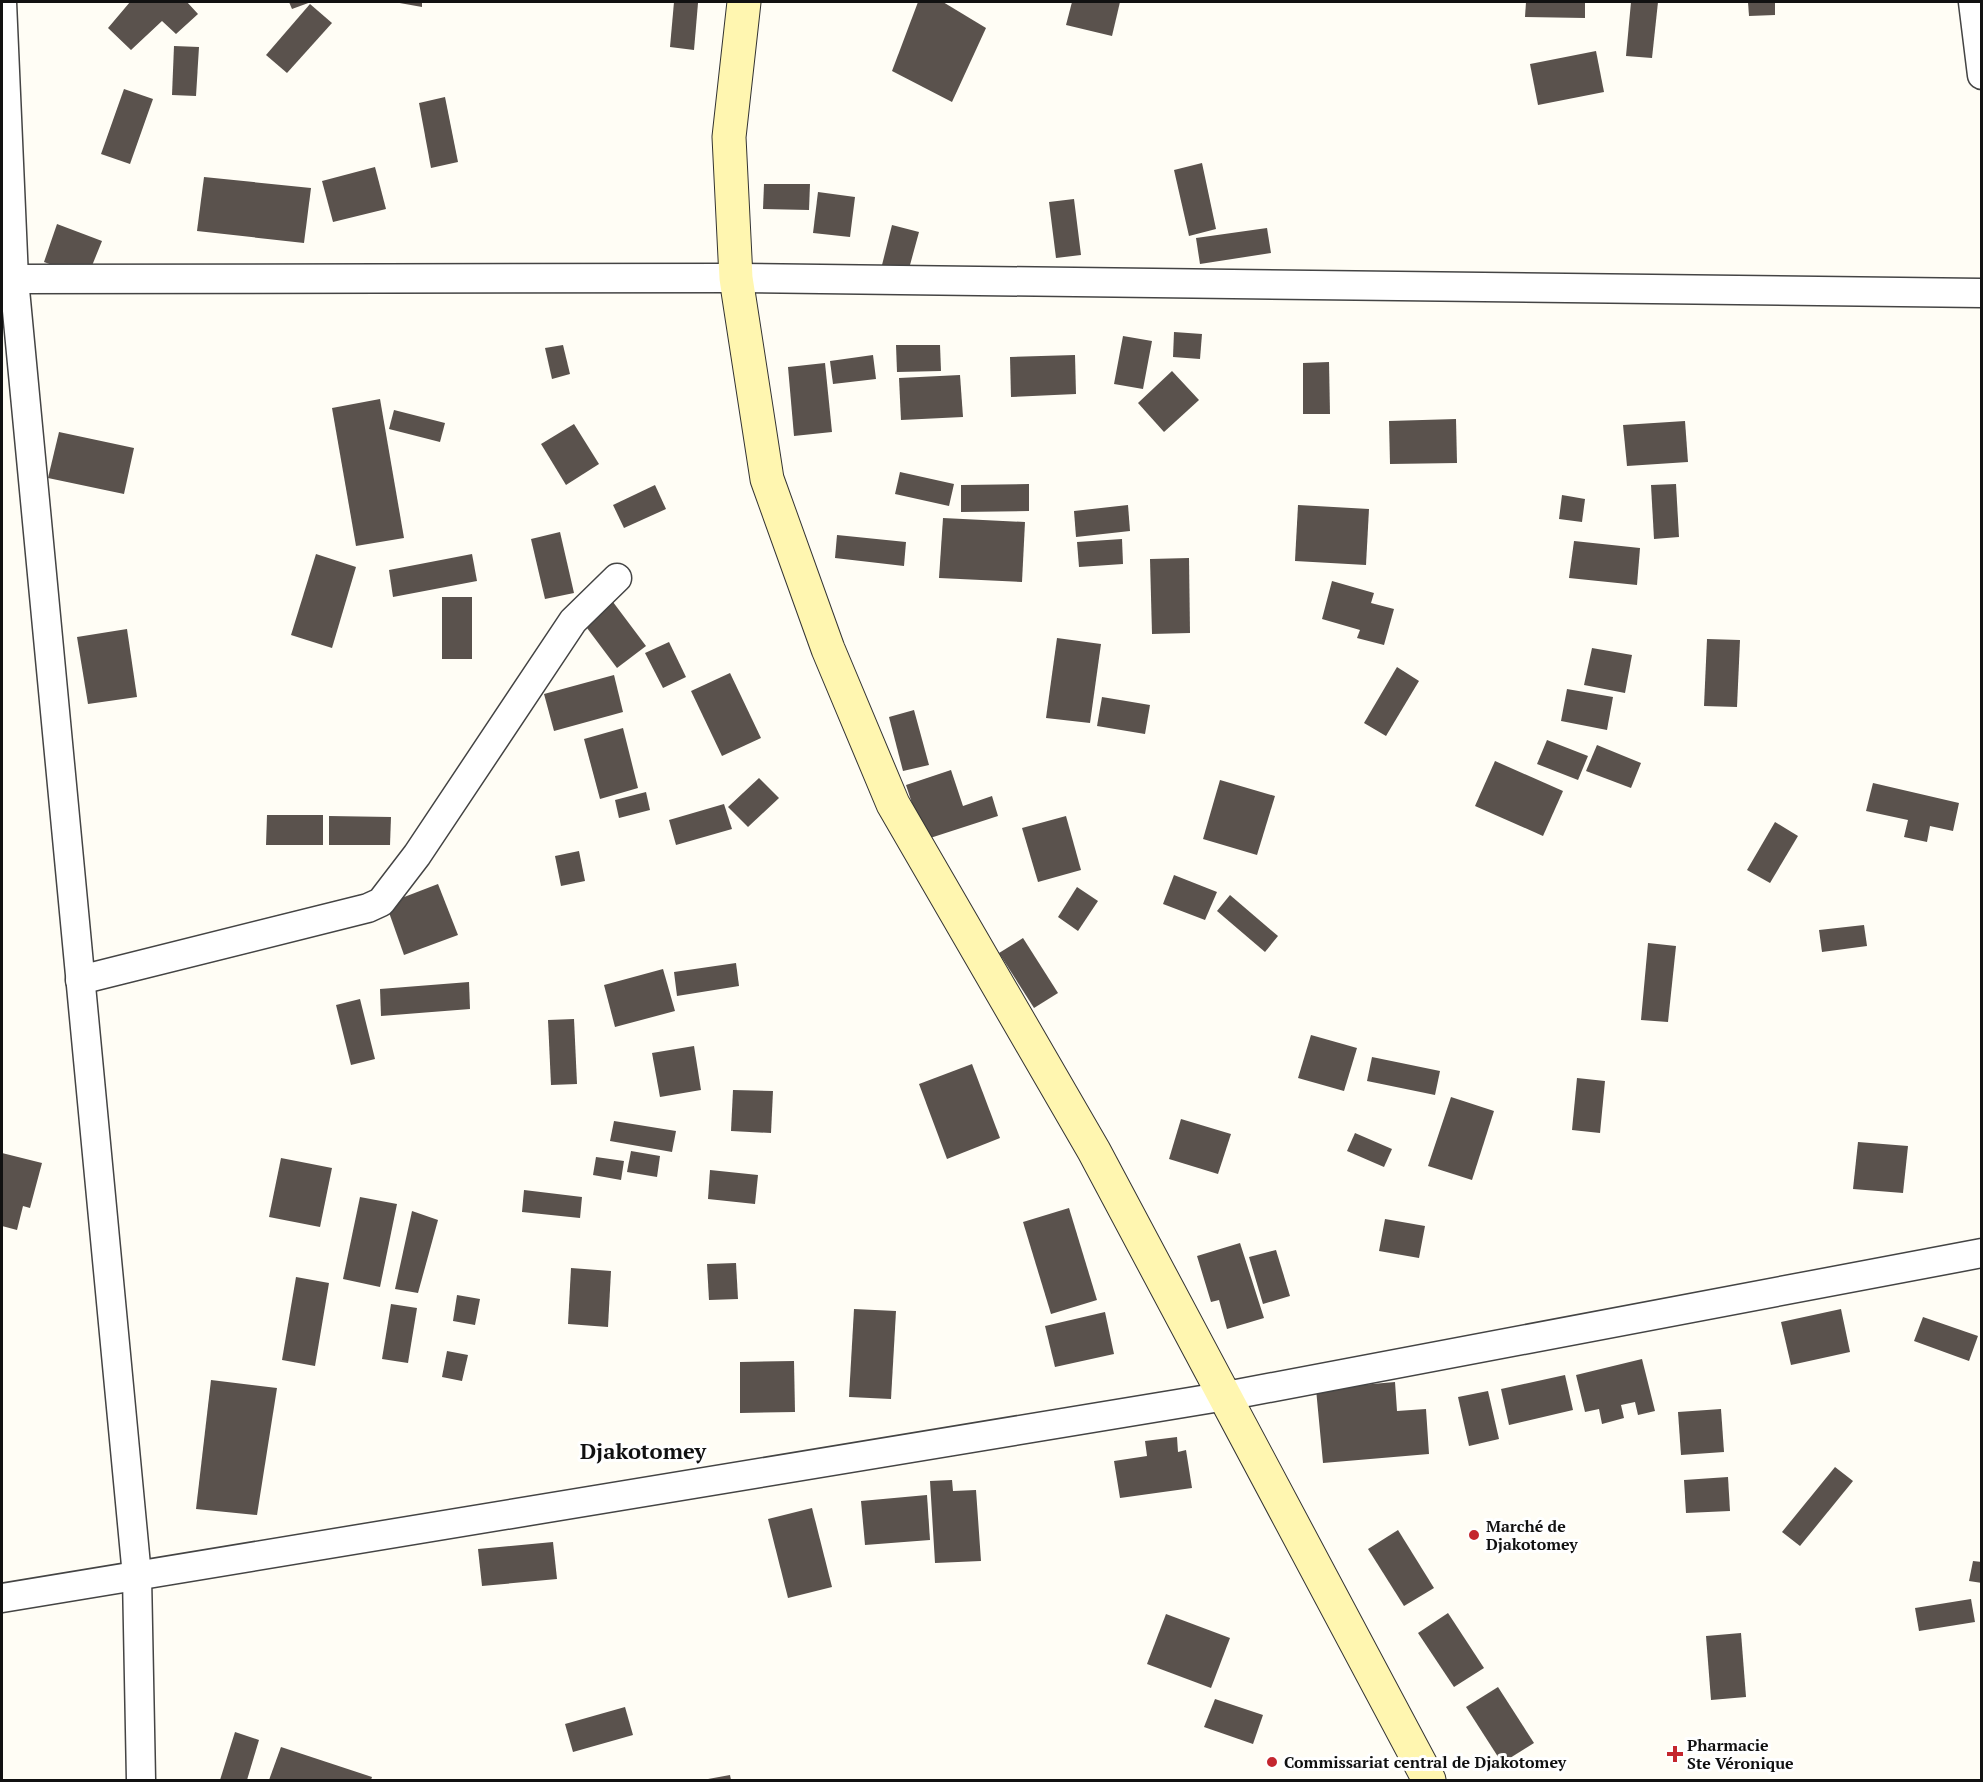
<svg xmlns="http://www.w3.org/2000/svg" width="1983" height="1782" font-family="'PT Serif',serif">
<rect width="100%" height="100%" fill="#fffdf5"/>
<g fill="#5a524d">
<polygon points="130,2 187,2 198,14 176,34 162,21 131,50 108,28"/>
<polygon points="289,2 311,2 292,9"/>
<polygon points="394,2 422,2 422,7"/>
<polygon points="674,2 698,3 694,50 670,47"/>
<polygon points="918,2 943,2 986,28 952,102 892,71"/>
<polygon points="1072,2 1120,2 1112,36 1066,25"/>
<polygon points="1526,2 1585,2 1585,18 1525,17"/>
<polygon points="1631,2 1658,2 1652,58 1626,56"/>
<polygon points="1748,2 1775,2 1775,15 1749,16"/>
<polygon points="310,4 332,23 287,73 266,55"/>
<polygon points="174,46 199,47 196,96 172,95"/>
<polygon points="1596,51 1604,92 1538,105 1530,64"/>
<polygon points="124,89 153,99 130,164 101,154"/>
<polygon points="445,97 458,162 431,168 419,103"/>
<polygon points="1202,163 1216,229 1189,236 1174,170"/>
<polygon points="375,167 386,209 333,222 322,181"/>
<polygon points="204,177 311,188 304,243 197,231"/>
<polygon points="764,184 810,184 809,210 763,209"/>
<polygon points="818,192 855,197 850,237 813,233"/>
<polygon points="1074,199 1081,255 1056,258 1049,202"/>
<polygon points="57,224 102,241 87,278 44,262"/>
<polygon points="892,225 919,232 907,276 881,269"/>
<polygon points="1267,228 1271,253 1200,264 1196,238"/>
<polygon points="1174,332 1202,334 1200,359 1173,357"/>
<polygon points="1123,336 1152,341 1143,389 1114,384"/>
<polygon points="563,345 570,374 552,379 545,348"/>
<polygon points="896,345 940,345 941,371 897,372"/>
<polygon points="873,355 876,379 833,384 830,361"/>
<polygon points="1075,355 1076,394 1011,397 1010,357"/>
<polygon points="1329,362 1330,414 1303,414 1303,363"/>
<polygon points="825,363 832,432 794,436 788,367"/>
<polygon points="1172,371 1199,400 1164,432 1138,403"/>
<polygon points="960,375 963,417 901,420 899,378"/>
<polygon points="380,399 404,538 356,546 332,408"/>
<polygon points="394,410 445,423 440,442 389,429"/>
<polygon points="1456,419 1457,463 1390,464 1389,421"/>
<polygon points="1685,421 1688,462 1627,466 1623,425"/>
<polygon points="574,424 599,464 566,485 541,444"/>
<polygon points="59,432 134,448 124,494 48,478"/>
<polygon points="900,472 954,484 949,506 895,494"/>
<polygon points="1029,484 1029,511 961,512 961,485"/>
<polygon points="1676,484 1679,537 1654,539 1651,485"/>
<polygon points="655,485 666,509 624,528 613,505"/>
<polygon points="1562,495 1585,499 1582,522 1559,519"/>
<polygon points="1128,505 1130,531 1076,537 1074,511"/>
<polygon points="1298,505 1369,509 1366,565 1295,561"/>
<polygon points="943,518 1025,522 1022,582 939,578"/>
<polygon points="560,532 574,593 545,599 531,539"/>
<polygon points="837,535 906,542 904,566 835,558"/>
<polygon points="1122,539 1123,564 1079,567 1077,542"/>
<polygon points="1574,541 1640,548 1637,585 1569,578"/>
<polygon points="316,554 356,567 332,648 291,635"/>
<polygon points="472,554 477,581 393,597 389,570"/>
<polygon points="1189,558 1190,633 1152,634 1150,559"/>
<polygon points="1332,581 1374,593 1371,603 1394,609 1384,645 1357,638 1360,630 1322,619"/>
<rect x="442" y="597" width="30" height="62"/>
<polygon points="610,598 646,646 617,668 581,620"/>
<polygon points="127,629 137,697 88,704 77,637"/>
<polygon points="1057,638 1101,644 1090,723 1046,718"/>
<polygon points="1707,639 1740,640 1737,707 1704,706"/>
<polygon points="669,642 686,677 663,688 645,653"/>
<polygon points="1592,648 1632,655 1625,693 1584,685"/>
<polygon points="1397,667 1419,681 1386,736 1364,723"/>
<polygon points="730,673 761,738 722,756 691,691"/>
<polygon points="614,675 623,712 554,731 544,694"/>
<polygon points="1567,689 1613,697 1607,730 1561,721"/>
<polygon points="1102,697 1150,705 1145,734 1097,726"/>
<polygon points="914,710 929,765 903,771 889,717"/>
<polygon points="623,728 638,788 600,799 584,739"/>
<polygon points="1547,740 1588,756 1578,780 1537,764"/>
<polygon points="1597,745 1641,763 1631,788 1586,771"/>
<polygon points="1495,761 1563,791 1543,836 1475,806"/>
<polygon points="951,770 963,806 992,796 998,816 924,840 906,785"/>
<polygon points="759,778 779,798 748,827 728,807"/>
<polygon points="1220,780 1275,796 1257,855 1203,839"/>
<polygon points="1873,783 1959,803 1953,831 1930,826 1927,842 1904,837 1908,820 1866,811"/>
<polygon points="646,792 650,810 619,818 615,800"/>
<polygon points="724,804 732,829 676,845 669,820"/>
<polygon points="267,815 323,815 323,845 266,845"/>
<polygon points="329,816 391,817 390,845 329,845"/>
<polygon points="1066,816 1081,870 1038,882 1022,828"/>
<polygon points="1775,822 1798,836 1770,883 1747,870"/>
<polygon points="579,851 585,881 561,886 555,856"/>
<polygon points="1174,875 1217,892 1205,920 1163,904"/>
<polygon points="438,884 458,935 404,955 386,904"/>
<polygon points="1077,887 1098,901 1078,931 1058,917"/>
<polygon points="1230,895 1278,936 1265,952 1217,911"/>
<polygon points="1864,925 1867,946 1822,952 1819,930"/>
<polygon points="1023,938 1058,993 1034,1008 999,953"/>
<polygon points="1648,943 1676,946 1668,1022 1641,1020"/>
<polygon points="736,963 739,986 677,996 674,972"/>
<polygon points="663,969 675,1011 615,1027 604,985"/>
<polygon points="469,982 470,1009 381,1016 380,989"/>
<polygon points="360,999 375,1059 351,1065 336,1005"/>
<polygon points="574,1019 577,1084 551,1085 548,1020"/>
<polygon points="1311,1035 1357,1048 1344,1091 1298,1078"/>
<polygon points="694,1046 701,1090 660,1097 652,1053"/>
<polygon points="1372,1057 1440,1071 1435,1095 1367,1081"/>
<polygon points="972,1064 1000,1138 947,1159 919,1084"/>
<polygon points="1577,1078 1605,1081 1600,1133 1572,1130"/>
<polygon points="733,1090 773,1091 771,1133 731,1131"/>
<polygon points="1451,1097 1494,1111 1472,1180 1428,1166"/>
<polygon points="1181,1119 1231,1134 1218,1174 1169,1159"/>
<polygon points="614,1121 676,1131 672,1152 610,1141"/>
<polygon points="1355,1133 1392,1149 1384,1167 1347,1151"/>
<polygon points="1858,1142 1908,1146 1903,1193 1853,1189"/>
<polygon points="631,1151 660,1156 657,1177 627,1172"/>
<polygon points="2,1153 42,1163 30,1208 23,1206 17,1230 2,1226"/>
<polygon points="596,1157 624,1161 621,1180 593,1175"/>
<polygon points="281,1158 332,1168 320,1227 269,1217"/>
<polygon points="710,1170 758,1175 755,1204 708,1199"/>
<polygon points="524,1190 582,1197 580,1218 522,1212"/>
<polygon points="360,1197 397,1204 380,1287 343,1279"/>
<polygon points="1069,1208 1097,1300 1051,1314 1023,1222"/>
<polygon points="412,1211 438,1220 418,1293 395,1289"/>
<polygon points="1385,1219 1425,1226 1419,1258 1379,1251"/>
<polygon points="1240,1243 1264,1318 1227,1329 1219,1300 1211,1302 1197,1256"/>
<polygon points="1276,1250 1290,1296 1263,1304 1249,1257"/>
<polygon points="736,1263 738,1299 709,1300 707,1264"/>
<polygon points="571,1268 611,1271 608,1327 568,1324"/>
<polygon points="296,1277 329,1283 315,1366 282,1360"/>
<polygon points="457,1295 480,1299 475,1325 453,1321"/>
<polygon points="391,1304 417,1308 408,1363 382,1359"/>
<polygon points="854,1309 896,1311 891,1399 849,1397"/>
<polygon points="1841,1309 1850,1352 1791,1365 1781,1322"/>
<polygon points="1105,1312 1114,1354 1055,1367 1045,1326"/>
<polygon points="1923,1317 1978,1336 1969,1361 1914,1341"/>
<polygon points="447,1351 468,1355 462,1381 442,1377"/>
<polygon points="1642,1359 1655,1411 1638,1415 1635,1402 1621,1405 1624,1418 1602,1424 1599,1409 1585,1412 1576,1375"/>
<polygon points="794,1361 795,1412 740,1413 740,1362"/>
<polygon points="1565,1375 1573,1410 1509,1425 1501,1389"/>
<polygon points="211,1380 277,1388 257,1515 196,1509"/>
<polygon points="1395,1382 1397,1411 1426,1409 1429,1454 1323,1463 1316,1389"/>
<polygon points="1488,1391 1499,1439 1469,1446 1458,1397"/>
<polygon points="1721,1409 1724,1452 1681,1455 1678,1412"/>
<polygon points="1177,1437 1178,1452 1186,1450 1192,1488 1120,1498 1114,1461 1147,1456 1145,1441"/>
<polygon points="1835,1467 1853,1481 1800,1546 1782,1532"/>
<polygon points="1728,1477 1730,1511 1686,1513 1684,1480"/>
<polygon points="952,1480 953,1491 976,1490 981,1561 935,1563 930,1481"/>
<polygon points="927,1495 930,1540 865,1545 861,1501"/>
<polygon points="812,1508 832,1587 788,1598 768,1519"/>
<polygon points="1398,1530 1434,1588 1404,1606 1368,1549"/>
<polygon points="553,1542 557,1579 482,1586 478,1549"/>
<polygon points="1973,1561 1982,1562 1982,1583 1969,1581"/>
<polygon points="1971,1599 1975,1622 1919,1631 1915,1608"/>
<polygon points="1448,1613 1484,1668 1454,1687 1418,1633"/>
<polygon points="1166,1614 1230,1638 1211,1688 1147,1664"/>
<polygon points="1741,1633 1746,1697 1711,1700 1706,1636"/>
<polygon points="1498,1687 1534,1743 1502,1763 1466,1707"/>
<polygon points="1215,1699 1263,1715 1253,1744 1204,1727"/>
<polygon points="625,1707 633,1735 573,1752 565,1724"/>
<polygon points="235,1732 259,1740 247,1780 220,1780"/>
<polygon points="281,1747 372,1777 371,1780 269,1780"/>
<polygon points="730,1775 731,1780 708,1780 708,1779"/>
</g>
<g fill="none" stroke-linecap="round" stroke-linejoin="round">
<g stroke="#444" stroke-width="31">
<g id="street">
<polyline points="2,2 14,279 137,1576 141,1780"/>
<polyline points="1973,2 1982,75"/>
<polyline points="2,279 736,278 1982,293"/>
<polyline points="80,980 368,908 381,902 417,855 573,621 617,578"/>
<polyline points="2,1598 1226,1396 1982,1253"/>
</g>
</g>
<g stroke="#333" stroke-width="35">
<polyline id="secondary" points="744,2 729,137 736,278 767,479 828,649 893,804 1094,1151 1429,1780"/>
</g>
<use href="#street" stroke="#fff" stroke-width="28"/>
<use href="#secondary" stroke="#fff6b0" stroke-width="33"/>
</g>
<g fill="#c4262e" stroke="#fff" stroke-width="2">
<circle cx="1474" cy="1535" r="6"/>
<path d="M1672 1745h6v6h6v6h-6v6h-6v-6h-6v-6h6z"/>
<circle cx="1272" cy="1762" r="6"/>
</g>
<g text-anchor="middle" stroke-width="6" stroke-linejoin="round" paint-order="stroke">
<g font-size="16" font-weight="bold" fill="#111" stroke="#fff" text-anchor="start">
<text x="1486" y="1532">Marché de<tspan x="1486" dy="18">Djakotomey</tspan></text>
<text x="1687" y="1751">Pharmacie<tspan x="1687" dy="18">Ste Véronique</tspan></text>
<text x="1284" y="1768">Commissariat central de Djakotomey</text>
</g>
<g font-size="22" font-weight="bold" fill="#111" stroke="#fff">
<text x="643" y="1459">Djakotomey</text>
</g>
</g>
<rect width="1983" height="1782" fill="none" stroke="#111111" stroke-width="6"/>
</svg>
